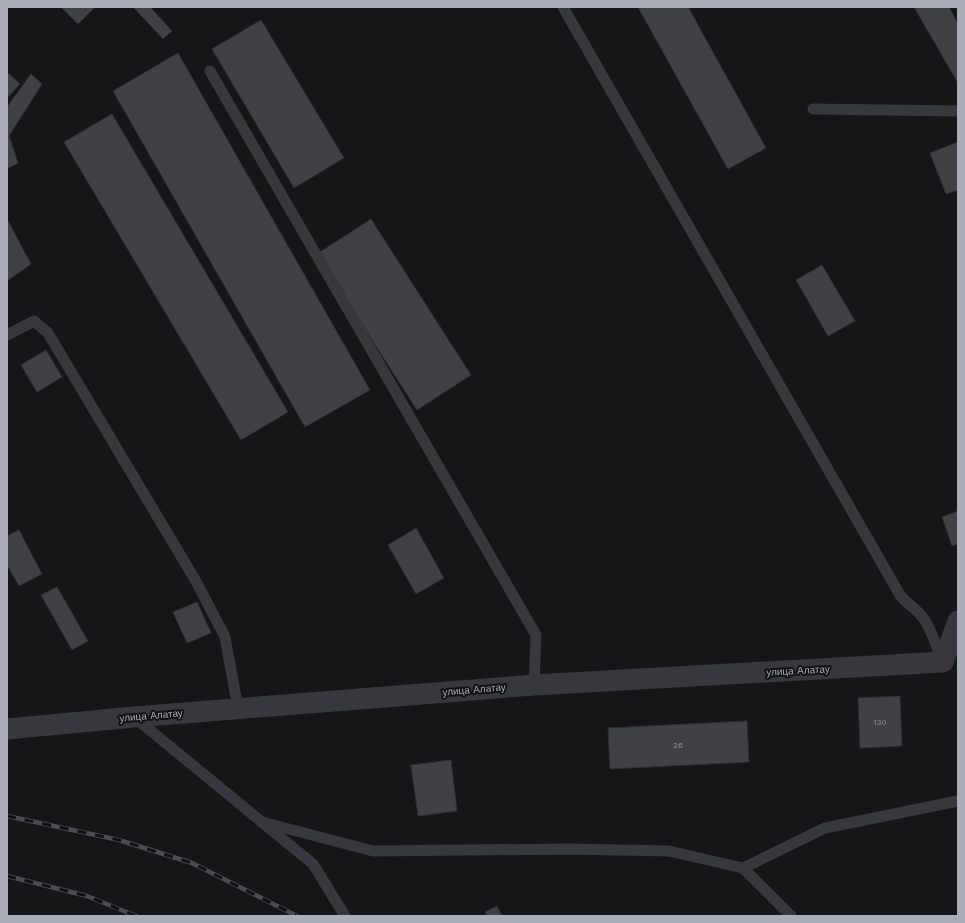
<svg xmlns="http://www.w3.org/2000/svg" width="965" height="923" font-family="'Work Sans',sans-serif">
<rect width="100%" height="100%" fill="#161618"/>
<g fill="#404145" stroke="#303034">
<polygon points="61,7 95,7 78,24"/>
<polygon points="133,7 150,7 172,31 163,39"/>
<polygon points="638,7 688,7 766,148 728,169"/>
<polygon points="914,7 949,7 958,24 958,83"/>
<polygon points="261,20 344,158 294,188 212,49"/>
<polygon points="178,53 370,390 305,427 113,91"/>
<polygon points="7,72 20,84 7,98"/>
<polygon points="31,74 42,84 9,136 18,163 7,169 7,107"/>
<polygon points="112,114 288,412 241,440 64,142"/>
<polygon points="958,142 958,190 946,194 930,153"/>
<polygon points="7,219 31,264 7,281"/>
<polygon points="371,219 471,375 417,410 317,254"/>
<polygon points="822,265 855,321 828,336 796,280"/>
<polygon points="46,350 62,377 37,392 21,365"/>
<polygon points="958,511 958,544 952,546 942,517"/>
<polygon points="416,528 444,578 416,594 388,545"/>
<polygon points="19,530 42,574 19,586 7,565 7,536"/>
<polygon points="57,587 88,641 72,650 41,595"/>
<polygon points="197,602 211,633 187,643 173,612"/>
<polygon points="900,696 902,746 860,748 858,698"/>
<polygon points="747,721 749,762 610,769 608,728"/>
<polygon points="451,760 457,811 418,816 411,765"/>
<polygon points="497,906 502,916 487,916 485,912"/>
</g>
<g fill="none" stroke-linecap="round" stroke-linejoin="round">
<g stroke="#37383d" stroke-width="11">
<path d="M563,7L900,595C907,604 918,610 924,619C932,631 937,649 943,662"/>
<polyline points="210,71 536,635 534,685"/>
<polyline points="813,109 958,111"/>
<polyline points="7,335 34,321 48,333 197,583 225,637 238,708"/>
<polyline points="134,717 313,864 345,916"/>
<polyline points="262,822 373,851 570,849 669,851 743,868 791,916"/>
<polyline points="743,868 825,828 958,801"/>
</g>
<polyline stroke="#37383d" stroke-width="21" points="7,729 134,717 534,685 943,662 958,621"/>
<g stroke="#4a4c52" stroke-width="4.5">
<g id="rail">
<polyline points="7,816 119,840 192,863 297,916"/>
<polyline points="7,876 87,896 136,916"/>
</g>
</g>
<use href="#rail" stroke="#111113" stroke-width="3" stroke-dasharray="9" stroke-linecap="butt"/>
</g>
<g text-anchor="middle" stroke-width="4" stroke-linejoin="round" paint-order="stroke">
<g font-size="8" fill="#8e929b">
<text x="880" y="725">130</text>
<text x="678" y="748">26</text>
</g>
<g font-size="10" fill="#a8adb8" stroke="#111113">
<text transform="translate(798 670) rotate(-3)" y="4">улица Алатау</text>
<text transform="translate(474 689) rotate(-5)" y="4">улица Алатау</text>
<text transform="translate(151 715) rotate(-5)" y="4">улица Алатау</text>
</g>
</g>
<rect width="965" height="923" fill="none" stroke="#a8adb8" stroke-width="16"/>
</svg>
